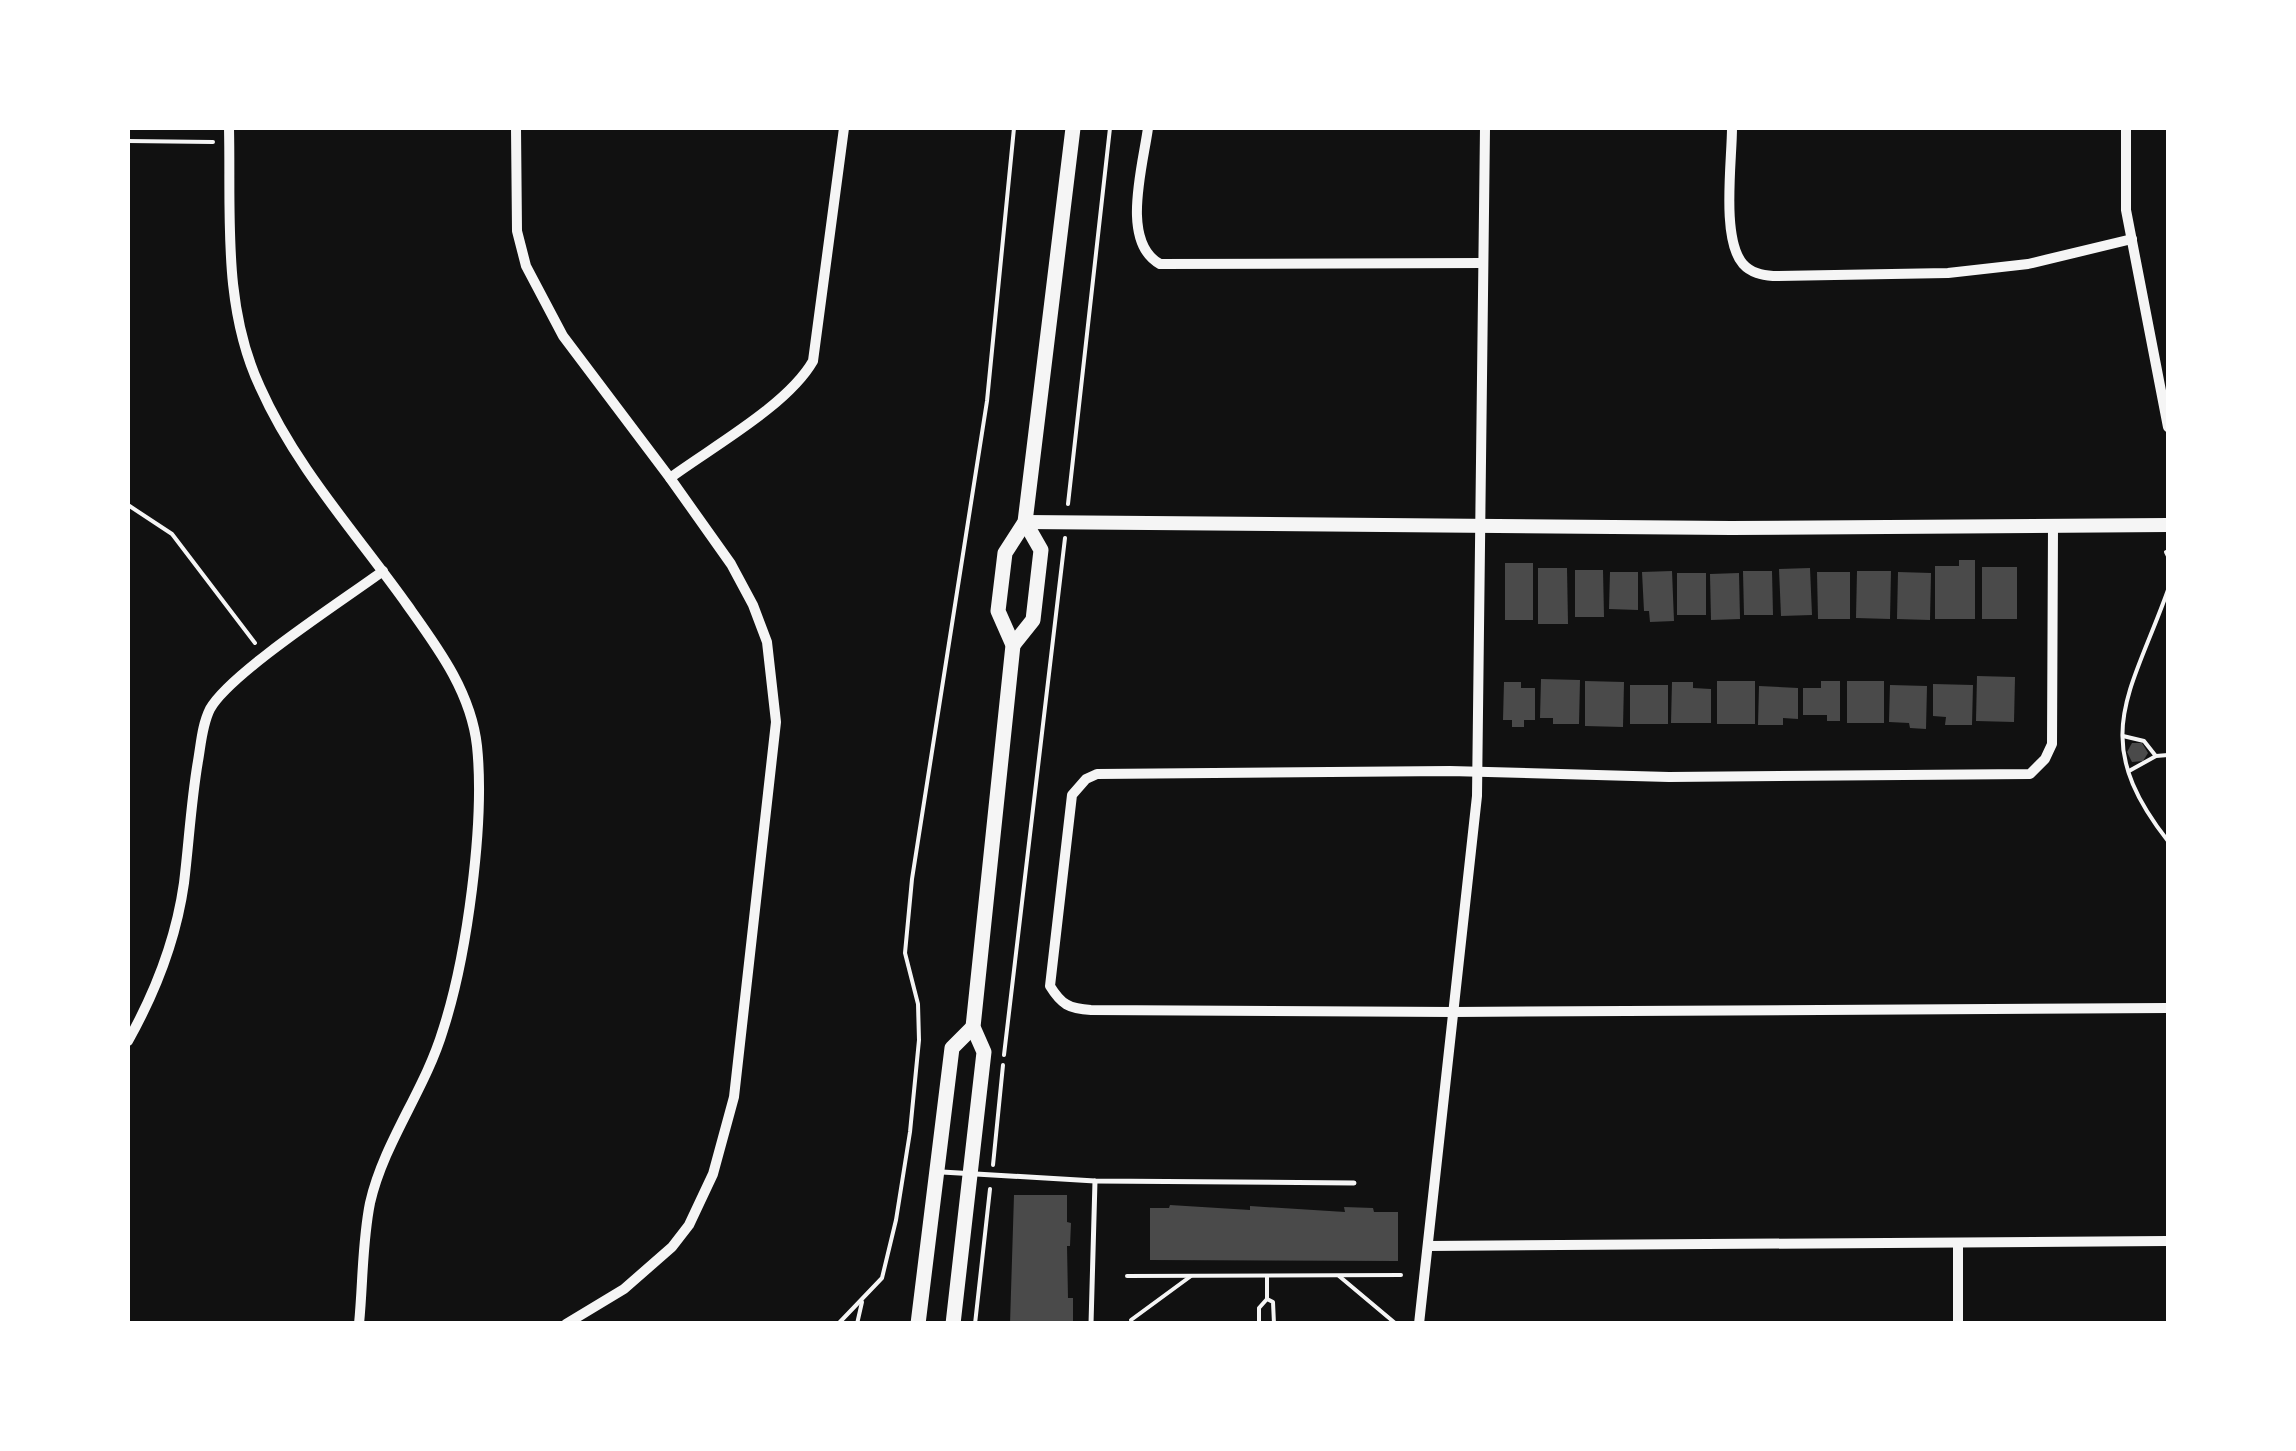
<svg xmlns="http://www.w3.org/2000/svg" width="2296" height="1451" font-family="'Sofia Sans Condensed',sans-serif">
<rect width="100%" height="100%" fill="#111"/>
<g fill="#4a4a4a">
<polygon points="1959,560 1975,560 1975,619 1935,619 1935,566 1959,566"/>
<rect x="1505" y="563" width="28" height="57"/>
<rect x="1982" y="567" width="35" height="52"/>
<polygon points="1538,568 1567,568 1568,624 1538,624"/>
<polygon points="1810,568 1812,615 1781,616 1779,569"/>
<polygon points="1575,570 1603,570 1604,617 1575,617"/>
<polygon points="1672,571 1674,621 1650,622 1649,611 1644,611 1642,572"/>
<polygon points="1743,571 1772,571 1773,615 1744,615"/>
<polygon points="1857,571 1891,571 1890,619 1856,618"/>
<polygon points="1610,572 1638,572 1638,610 1609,609"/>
<polygon points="1817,572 1850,572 1850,619 1818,619"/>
<polygon points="1898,572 1931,573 1930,620 1897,619"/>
<rect x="1677" y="573" width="29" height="42"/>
<polygon points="1739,573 1740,619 1711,620 1710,574"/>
<polygon points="1977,676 2015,677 2014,722 1976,721"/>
<polygon points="1541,679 1580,680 1579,724 1553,724 1553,718 1540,718"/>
<polygon points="1585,681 1624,682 1623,727 1585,726"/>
<rect x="1717" y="681" width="38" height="43"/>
<polygon points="1821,681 1840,681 1840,721 1827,721 1827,715 1803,715 1803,688 1821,688"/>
<rect x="1847" y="681" width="37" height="42"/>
<polygon points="1504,682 1521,682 1521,688 1535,688 1535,720 1524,720 1524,727 1512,727 1512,720 1503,720"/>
<polygon points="1672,682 1693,682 1693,688 1711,689 1711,723 1671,723"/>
<polygon points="1933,684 1973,685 1972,725 1945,725 1946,717 1933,716"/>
<rect x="1630" y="685" width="38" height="39"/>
<polygon points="1890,685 1927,686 1926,729 1910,728 1909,723 1889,722"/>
<polygon points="1759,686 1798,688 1798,719 1783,718 1783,725 1758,725"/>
<polygon points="2132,743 2142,743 2148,753 2143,761 2132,762 2127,752"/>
<polygon points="1014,1195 1067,1195 1067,1222 1071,1223 1070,1246 1067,1246 1068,1298 1073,1298 1073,1324 1010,1324"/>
<polygon points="1170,1205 1250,1210 1250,1206 1345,1212 1344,1207 1373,1208 1374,1212 1398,1212 1398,1261 1150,1260 1150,1208 1169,1208"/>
</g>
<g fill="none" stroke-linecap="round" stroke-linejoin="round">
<g stroke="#f5f5f5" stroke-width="4">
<polyline points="128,141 213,142"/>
<polyline points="1068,504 1110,128"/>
<polyline points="128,505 172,534 255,643"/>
<polyline points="2166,552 2168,556"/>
<path d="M2168,590C2130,696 2088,739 2168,841"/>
<polyline points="2123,736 2144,741 2155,755"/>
<polyline points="2129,771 2156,756 2168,755"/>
<polyline points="1004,1055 1065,538"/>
<polyline points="993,1165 1003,1065"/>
<polyline points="1127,1276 1401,1275"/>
<polyline points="1339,1276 1395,1323"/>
<polyline points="1267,1299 1273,1302 1274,1324"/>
<polyline points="1131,1320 1191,1276"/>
<polyline points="838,1324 882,1278 896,1220 910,1132 919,1040 918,1004 905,953 912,879 987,401 1014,128"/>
<polyline points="857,1324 862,1302"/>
<polyline points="975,1324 990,1189"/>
<polyline points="1259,1324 1259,1308 1267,1299 1267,1276"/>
</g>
<g stroke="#f5f5f5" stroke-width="5">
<polyline points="942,1172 1095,1181 1354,1183"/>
<polyline points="1091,1324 1095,1181"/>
</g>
<g stroke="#f5f5f5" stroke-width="10">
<path d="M229,128C231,215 222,306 260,387C296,468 357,534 408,606C438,648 471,692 477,746C485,823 467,956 443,1030C425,1090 384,1142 370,1203C362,1243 363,1284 359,1324"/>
<polyline points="516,128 517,231 526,266 563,336 670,478 731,564 753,605 767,642 776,722 734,1097 713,1174 689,1225 672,1247 624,1289 566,1324"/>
<path d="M1148,128C1143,166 1120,242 1160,264L1483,263"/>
<path d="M1732,128C1732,161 1721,239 1743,264C1751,273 1762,275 1773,276L1948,273L2028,264L2132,239"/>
<polyline points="2126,128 2126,210 2168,427"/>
<path d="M670,478C712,447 788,405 813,361L844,128"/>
<path d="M2053,526L2052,744L2045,759L2030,774L1669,777L1450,771L1097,774L1086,779L1072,795L1050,986C1061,1004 1069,1009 1091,1010L1453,1012L2168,1008"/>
<path d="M128,1041C156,991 176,940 184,883C189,842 191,802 198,761C201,744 202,725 210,709C230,673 345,599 383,571"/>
<polyline points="1958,1245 1958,1324"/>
<polyline points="1428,1246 2168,1241"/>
<polyline points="1419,1324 1477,796 1485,128"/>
</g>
<polyline stroke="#f5f5f5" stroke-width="14" points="1025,522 1731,528 2168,525"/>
<g stroke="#f5f5f5" stroke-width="15">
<polyline points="1013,645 1033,620 1041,550 1025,522"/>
<polyline points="918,1324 952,1048 973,1027"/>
<polyline points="953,1324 984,1052 973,1027 1013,645 998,611 1005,553 1025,522 1073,128"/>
</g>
</g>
<rect width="2296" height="1451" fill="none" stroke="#ffffff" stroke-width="260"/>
</svg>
